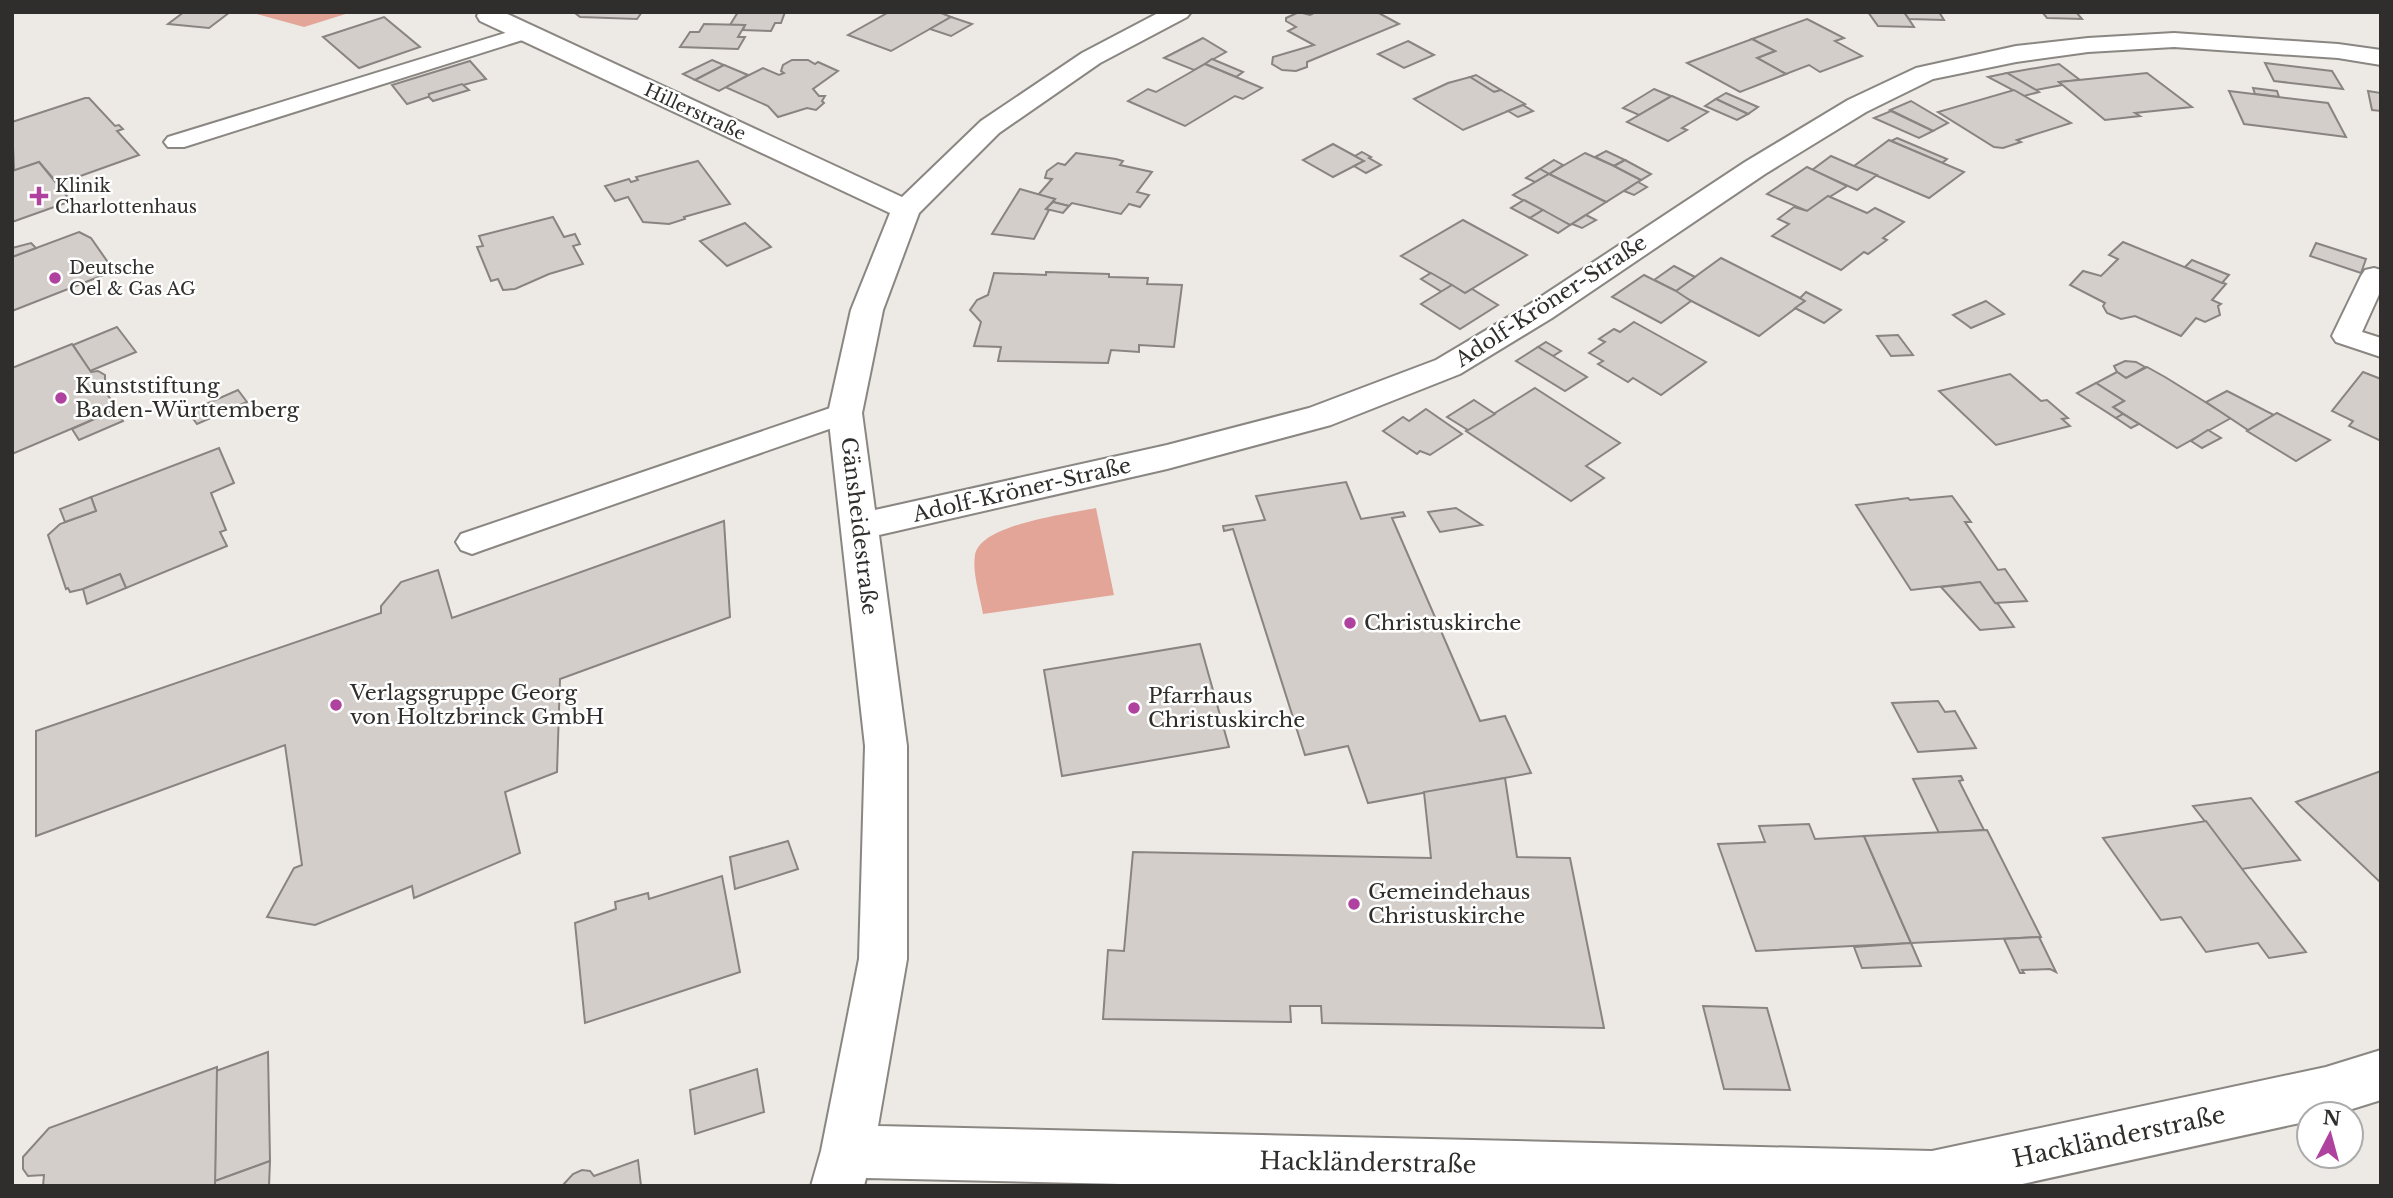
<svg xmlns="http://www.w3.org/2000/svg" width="2393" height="1198" font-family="'Libre Baskerville',serif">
<rect width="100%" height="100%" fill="#ede9e4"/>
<g fill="#e2a598">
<polygon points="249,12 352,12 304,27"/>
<path d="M1096,508L1114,595L983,614C980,596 972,573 975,555C980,524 1069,514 1096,508Z"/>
</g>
<g fill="#d4cecb" stroke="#898481" stroke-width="2">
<polygon points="184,12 230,12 209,28 168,24"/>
<polygon points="642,12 637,19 580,17 575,13"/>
<polygon points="738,12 785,12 781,23 775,23 771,31 743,30 745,25 730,25"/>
<polygon points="889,12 939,12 951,17 891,51 848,35"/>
<polygon points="1299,12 1310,15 1316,12 1377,12 1399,24 1307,62 1307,67 1296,71 1282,70 1272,64 1273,57 1314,45 1288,31 1296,27 1286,21 1286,18"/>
<polygon points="1868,12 1904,12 1914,27 1878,26"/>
<polygon points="1904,12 1939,12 1944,20 1909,19"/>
<polygon points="2042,12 2076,12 2082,19 2047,18"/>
<polygon points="384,17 420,47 359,68 323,37"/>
<polygon points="951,17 972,24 951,36 930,29"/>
<polygon points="1807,19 1844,38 1835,41 1862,56 1820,72 1809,65 1786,74 1757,58 1775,51 1752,39"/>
<polygon points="704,24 745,25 738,37 745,37 738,49 680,47 690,32 699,32"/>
<polygon points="1203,38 1226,52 1194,70 1164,58"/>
<polygon points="1752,39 1775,51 1757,58 1786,74 1740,92 1687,63"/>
<polygon points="1408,41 1434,55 1404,68 1378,54"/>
<polygon points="1212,59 1243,72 1236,77 1205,64"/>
<polygon points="712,60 724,65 695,80 683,74"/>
<polygon points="792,60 808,60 815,64 818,62 838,71 813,89 819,96 825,96 822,101 824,103 816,110 807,108 778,117 768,106 725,87 763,68 779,75 784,73 781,71 783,65"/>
<polygon points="470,61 486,79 429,94 431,96 407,104 392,85"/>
<polygon points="2265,63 2332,71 2343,89 2274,81"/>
<polygon points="1205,64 1262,88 1243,99 1235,96 1185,126 1128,101 1148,89 1156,92"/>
<polygon points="2059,64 2080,80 2059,82 2062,85 2036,90 2007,73"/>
<polygon points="724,65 748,75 719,91 695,80"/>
<polygon points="2007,73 2036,90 2039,92 2024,96 1988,77"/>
<polygon points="2147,73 2192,107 2135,113 2140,116 2105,120 2059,82"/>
<polygon points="1476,75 1501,90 1494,92 1470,77"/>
<polygon points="1470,77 1494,92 1501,90 1525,104 1463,130 1414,99 1448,83"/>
<polygon points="462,84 469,90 433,101 429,97 429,94"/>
<polygon points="2253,88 2277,91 2279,97 2255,94"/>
<polygon points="1654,89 1671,96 1639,115 1623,108"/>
<polygon points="2014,90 2071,123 2017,140 2021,142 2003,148 1994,147 1938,112"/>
<polygon points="2229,91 2328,103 2346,137 2244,124"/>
<polygon points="2368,91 2381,93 2381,111 2372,110"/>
<polygon points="1726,93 1758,107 1748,114 1716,99"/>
<polygon points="1672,96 1708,112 1682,128 1687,130 1668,141 1627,122"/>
<polygon points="85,98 89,98 115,126 119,125 123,129 117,131 139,155 58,184 39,162 14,171 12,122"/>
<polygon points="1716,99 1748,114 1737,120 1705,106"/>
<polygon points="1911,101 1948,123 1933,131 1890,110"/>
<polygon points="1523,105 1533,111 1518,117 1508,111"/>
<polygon points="1891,111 1933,131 1919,138 1874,118"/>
<polygon points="1897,138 1947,159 1942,163 1891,141"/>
<polygon points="1889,140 1891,141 1964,172 1929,198 1854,166"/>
<polygon points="1333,144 1355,156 1364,161 1333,177 1303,160"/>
<polygon points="1606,151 1625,160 1614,166 1595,157"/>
<polygon points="1362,152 1371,157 1369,158 1381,165 1366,173 1354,166 1364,161 1355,156"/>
<polygon points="1076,153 1116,159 1123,161 1120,165 1152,172 1137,192 1149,195 1140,207 1129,204 1121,214 1072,203 1069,206 1053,202 1055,199 1038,195 1052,179 1045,178 1047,171 1058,163 1065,165"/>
<polygon points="1585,153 1614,166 1641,180 1606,202 1549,174"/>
<polygon points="1831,156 1854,166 1877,175 1857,190 1812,170"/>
<polygon points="1554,160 1563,165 1549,174 1540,169"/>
<polygon points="1625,160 1651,174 1641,180 1614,166"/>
<polygon points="698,161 730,204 684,217 685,219 669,224 643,222 628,197 615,201 605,186 629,179 631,182 638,180 636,177"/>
<polygon points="39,162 71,201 12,222 12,171"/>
<polygon points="1807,167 1847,186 1807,211 1767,194"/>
<polygon points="1540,169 1549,174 1535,182 1526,178"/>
<polygon points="1549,174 1606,202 1570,225 1513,195"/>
<polygon points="1638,182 1647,187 1634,195 1624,191"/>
<polygon points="1020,189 1055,199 1046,209 1049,210 1034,239 992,234"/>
<polygon points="1828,196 1867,213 1875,208 1904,222 1883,238 1887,240 1868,254 1864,252 1841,270 1772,236 1789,224 1778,219 1794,207 1807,211"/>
<polygon points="1524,200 1543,210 1530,218 1511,208"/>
<polygon points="1053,202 1069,206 1063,213 1046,209"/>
<polygon points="1543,210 1570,225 1558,233 1530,218"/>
<polygon points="1586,215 1596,220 1582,228 1572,224"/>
<polygon points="553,217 564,237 575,234 580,244 573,246 583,264 549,274 515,289 503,290 498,279 491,281 477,247 483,246 479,236"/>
<polygon points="1463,220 1527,255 1465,293 1401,256"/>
<polygon points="745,223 771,247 727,266 700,241"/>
<polygon points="79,232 91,238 114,271 12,311 12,257"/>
<polygon points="2123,242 2226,284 2212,300 2221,304 2218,306 2220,315 2205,322 2196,318 2181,336 2135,316 2121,319 2107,313 2103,306 2105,303 2070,285 2083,271 2101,276 2118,259 2109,255"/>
<polygon points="31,243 36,248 12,257 12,248"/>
<polygon points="2316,243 2366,259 2361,273 2310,256"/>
<polygon points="1721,258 1800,298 1805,301 1759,336 1674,292"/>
<polygon points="2192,260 2229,275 2222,283 2185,267"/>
<polygon points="1674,266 1695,277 1676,291 1654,280"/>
<polygon points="1046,272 1109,274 1109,277 1148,278 1147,284 1182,285 1174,347 1139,345 1139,352 1111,350 1108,363 998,361 1001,347 974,346 981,322 970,310 977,300 988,295 994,273 1046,275"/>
<polygon points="1431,273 1452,285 1442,292 1421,279"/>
<polygon points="1644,275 1676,291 1691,301 1661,323 1612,297"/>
<polygon points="1452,285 1465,293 1472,289 1498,305 1460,329 1421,304"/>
<polygon points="1806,292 1841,310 1824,323 1795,308 1805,301 1800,298"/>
<polygon points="1986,301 2004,314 1971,328 1953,315"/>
<polygon points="1634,322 1706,362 1661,395 1633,378 1628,382 1598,364 1603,361 1589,353 1605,342 1599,339 1614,329 1620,332"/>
<polygon points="117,327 136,352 90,371 73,345"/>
<polygon points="1898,335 1913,355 1891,356 1877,336"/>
<polygon points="1546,342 1561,351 1553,356 1538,347"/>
<polygon points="72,344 91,372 98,371 105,375 105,382 101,386 118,409 12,454 12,368"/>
<polygon points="1538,347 1553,356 1587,377 1565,391 1516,361"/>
<polygon points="2125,361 2136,362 2145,367 2126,378 2117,372 2114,366"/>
<polygon points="2147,367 2165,377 2231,418 2177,448 2113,407 2124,401 2096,383 2117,372 2126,378"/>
<polygon points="2363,372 2381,379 2381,441 2349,426 2353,421 2332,411"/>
<polygon points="2010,374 2041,401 2047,400 2068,418 2062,419 2070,426 1996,445 1939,391"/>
<polygon points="2096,383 2124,401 2113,407 2123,414 2116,418 2077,393"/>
<polygon points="1535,388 1620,443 1586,466 1604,478 1571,501 1466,431"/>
<polygon points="238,390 247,402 197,424 188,412"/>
<polygon points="2227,391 2274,415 2248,430 2206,402"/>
<polygon points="1474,400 1495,414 1468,430 1447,417"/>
<polygon points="1426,409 1462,434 1430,455 1420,451 1417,454 1383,431 1403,417 1409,421"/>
<polygon points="115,410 123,421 79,440 72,429"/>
<polygon points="2277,413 2330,440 2296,461 2247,431"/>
<polygon points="2123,414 2139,424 2131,428 2116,418"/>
<polygon points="2208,430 2221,438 2202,448 2191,441"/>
<polygon points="219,448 234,483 211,493 226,530 220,532 227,546 126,588 120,574 83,589 70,592 68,588 66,589 48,535 60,524 96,511 91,497"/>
<polygon points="1346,482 1361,519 1403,512 1405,516 1392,518 1480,721 1505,716 1531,773 1368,803 1348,746 1305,755 1233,529 1224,531 1223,526 1265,520 1256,496"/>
<polygon points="1952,496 1971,522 1965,522 1998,570 2005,569 2027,601 1995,603 1980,582 1911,590 1856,505 1908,498 1910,500"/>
<polygon points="91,497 96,511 65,522 60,509"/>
<polygon points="1456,508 1482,525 1440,532 1428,512"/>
<polygon points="724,521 730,617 560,679 557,772 505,792 520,853 414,898 412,886 315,925 267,917 294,868 302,865 285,745 36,836 36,731 381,613 381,606 401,582 438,570 452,618"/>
<polygon points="120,574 126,588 87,604 83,589"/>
<polygon points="1980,582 1995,603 1998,604 2014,627 1980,630 1941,587"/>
<polygon points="1200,644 1229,747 1062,776 1044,670"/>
<polygon points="1938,701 1945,712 1955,711 1976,748 1918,752 1892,703"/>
<polygon points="2381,771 2381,883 2296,802"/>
<polygon points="1961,776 1963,780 1959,781 1984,830 1939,833 1913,779"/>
<polygon points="1505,778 1517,857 1570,858 1604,1028 1322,1023 1321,1006 1290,1006 1291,1022 1103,1019 1108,950 1124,951 1133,852 1431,858 1424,792"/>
<polygon points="2251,798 2300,860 2242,869 2193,806"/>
<polygon points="2206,821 2242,869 2306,952 2269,958 2258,943 2206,952 2181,917 2161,920 2103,838"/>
<polygon points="1809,824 1815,839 1864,836 1911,943 1756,951 1718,844 1765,842 1759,826"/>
<polygon points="1987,830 2041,937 1911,943 1864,836"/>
<polygon points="788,841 798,869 735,889 730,857"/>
<polygon points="722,876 740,972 585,1023 575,923 616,909 615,902 648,893 649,899"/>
<polygon points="2039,937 2056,972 2050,969 2022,970 2024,973 2020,973 2004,939"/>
<polygon points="1911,943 1921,966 1862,968 1854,947"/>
<polygon points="1703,1006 1767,1008 1790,1090 1724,1089"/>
<polygon points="268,1052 270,1161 215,1181 216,1071"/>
<polygon points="217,1067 215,1186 43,1186 44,1175 28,1176 23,1169 23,1157 49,1128"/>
<polygon points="757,1069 764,1112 695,1134 690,1090"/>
<polygon points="638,1160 641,1186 562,1186 573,1174 582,1170 590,1171 594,1176"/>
<polygon points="270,1161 269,1186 215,1186 215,1181"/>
</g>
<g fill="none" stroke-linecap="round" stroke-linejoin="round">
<g stroke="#8a8682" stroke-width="4">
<g id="lane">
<polygon points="525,27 532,29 536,33 532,37 184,147 168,147 164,142 168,137"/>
<polygon points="2374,268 2381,270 2381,290 2362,332 2381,338 2381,357 2336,342 2332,336 2361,276 2365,270"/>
<polygon points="845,403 855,406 860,413 855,420 483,550 472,554 461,550 456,542 461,534"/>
</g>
</g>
<g stroke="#8a8682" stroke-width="4">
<polygon id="street" points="479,12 503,12 902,197 981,121 1082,53 1160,12 1191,12 1187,17 1100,63 999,133 919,213 883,310 862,413 875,510 1167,445 1309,408 1436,360 1530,304 1745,162 1848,100 1916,68 2016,46 2088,38 2174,33 2338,44 2381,50 2381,65 2338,58 2174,47 2088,52 2016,62 1933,79 1866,112 1765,174 1552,318 1460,374 1331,425 1167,469 879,535 907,746 907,959 878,1126 1932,1151 2326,1067 2381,1050 2381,1100 2336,1114 2309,1114 2309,1121 2013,1186 1205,1186 866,1178 864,1186 811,1186 821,1151 859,959 865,746 828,413 851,310 890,213 480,21 477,16"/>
</g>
<use href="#lane" fill="#fff" fill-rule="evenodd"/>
<use href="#street" fill="#fff" fill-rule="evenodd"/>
</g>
<g fill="#af419f" stroke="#fff" stroke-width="2.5">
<path d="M35.5 185.5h7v7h7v7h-7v7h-7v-7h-7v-7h7z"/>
<circle cx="55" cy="278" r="7"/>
<circle cx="61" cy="398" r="7"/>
<circle cx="1350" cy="623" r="7"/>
<circle cx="336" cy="705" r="7"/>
<circle cx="1134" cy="708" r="7"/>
<circle cx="1354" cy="904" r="7"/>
</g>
<g text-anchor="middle" stroke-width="5" stroke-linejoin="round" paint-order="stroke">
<g font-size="18" fill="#2f2e2c" stroke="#fff">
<text transform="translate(695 112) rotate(25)" y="6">Hillerstraße</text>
</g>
<g font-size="18" fill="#2f2e2c" stroke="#fff" text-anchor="start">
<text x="55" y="192">Klinik<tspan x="55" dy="21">Charlottenhaus</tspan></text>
<text x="69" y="274">Deutsche<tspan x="69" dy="21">Oel &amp; Gas AG</tspan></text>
</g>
<g font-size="21" fill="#2f2e2c" stroke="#fff">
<text transform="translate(1551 301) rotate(-33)" y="7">Adolf-Kröner-Straße</text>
<text transform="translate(1022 490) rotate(-13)" y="7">Adolf-Kröner-Straße</text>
<text transform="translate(859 526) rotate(83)" y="7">Gänsheidestraße</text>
</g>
<g font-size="21" fill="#2f2e2c" stroke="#fff" text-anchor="start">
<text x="75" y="393">Kunststiftung<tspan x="75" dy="24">Baden-Württemberg</tspan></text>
<text x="1364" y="630">Christuskirche</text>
<text x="350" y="700">Verlagsgruppe Georg<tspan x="350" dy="24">von Holtzbrinck GmbH</tspan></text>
<text x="1148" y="703">Pfarrhaus<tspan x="1148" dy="24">Christuskirche</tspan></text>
<text x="1368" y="899">Gemeindehaus<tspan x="1368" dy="24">Christuskirche</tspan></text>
</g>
<g font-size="24" fill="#2f2e2c" stroke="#fff">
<text transform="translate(2119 1137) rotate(-12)" y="8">Hackländerstraße</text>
<text transform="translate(1368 1163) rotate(1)" y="8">Hackländerstraße</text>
</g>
</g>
<rect width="2393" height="1198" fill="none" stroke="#2f2e2c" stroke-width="28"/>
<g transform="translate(2330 1135) rotate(6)"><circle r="33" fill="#ffffff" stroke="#acabab" stroke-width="2"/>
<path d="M0-5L12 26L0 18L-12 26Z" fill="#af419f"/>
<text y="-10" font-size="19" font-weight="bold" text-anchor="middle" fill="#2f2e2c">N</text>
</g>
</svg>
